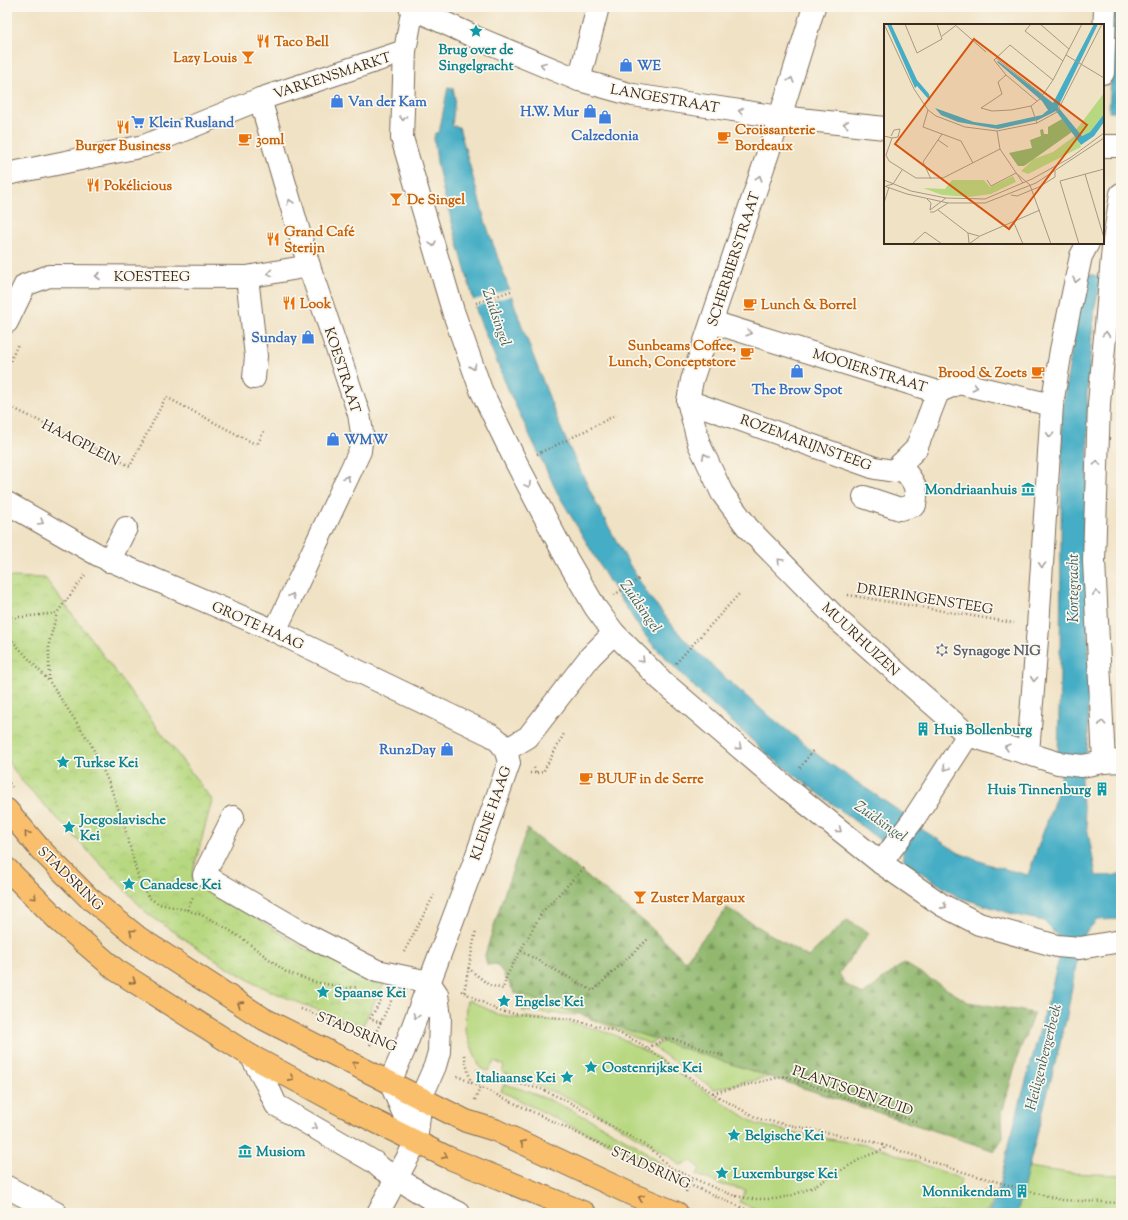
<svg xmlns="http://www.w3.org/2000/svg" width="1128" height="1220" font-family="'Sorts Mill Goudy',serif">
<defs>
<pattern id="forest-firs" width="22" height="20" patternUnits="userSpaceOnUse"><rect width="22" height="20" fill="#91b86e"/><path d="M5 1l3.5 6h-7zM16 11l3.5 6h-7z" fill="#78965a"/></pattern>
<pattern id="park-crowns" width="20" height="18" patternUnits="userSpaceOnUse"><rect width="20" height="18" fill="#b7d880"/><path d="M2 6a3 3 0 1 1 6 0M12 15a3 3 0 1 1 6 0" fill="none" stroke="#9eba6e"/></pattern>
</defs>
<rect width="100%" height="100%" fill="#fbf7ec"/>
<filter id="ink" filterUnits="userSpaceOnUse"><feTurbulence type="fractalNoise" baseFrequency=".025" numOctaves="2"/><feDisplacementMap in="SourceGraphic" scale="8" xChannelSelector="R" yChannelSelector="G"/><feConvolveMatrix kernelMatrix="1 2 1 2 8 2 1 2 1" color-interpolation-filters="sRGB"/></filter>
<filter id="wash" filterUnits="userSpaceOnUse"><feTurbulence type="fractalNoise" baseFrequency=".012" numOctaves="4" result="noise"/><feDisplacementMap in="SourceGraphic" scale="16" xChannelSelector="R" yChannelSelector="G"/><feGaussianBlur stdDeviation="0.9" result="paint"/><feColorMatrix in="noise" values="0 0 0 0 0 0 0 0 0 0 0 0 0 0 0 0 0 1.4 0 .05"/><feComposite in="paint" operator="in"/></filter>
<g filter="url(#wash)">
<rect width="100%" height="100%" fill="#f0e2c5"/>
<g fill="#b7d880" stroke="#79814f">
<polygon points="531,984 670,1033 649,1044 619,1030 590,1019 590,1015 577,1010 576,1015 522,1011"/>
<path d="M469,1000L497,1014L518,1018L526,1017L574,1023L615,1035L658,1058L679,1074L756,1124L805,1135L877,1147L961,1179L958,1193L964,1195L970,1200C979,1201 981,1198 985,1190L996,1193L986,1213H765L739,1202L746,1190L723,1185L697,1175L700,1168L692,1161L680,1165L663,1152L626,1130L571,1099L502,1072L504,1066L495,1061L488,1071L480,1068L465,1030L466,1005L467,1001Z"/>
<polygon points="668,1040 782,1074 714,1089 653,1047"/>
<path d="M504,1084C540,1094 573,1110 606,1128C628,1140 648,1151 666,1169L569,1125L501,1091Z"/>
<polygon points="1028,1167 1069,1173 1121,1175 1121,1213 1017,1213"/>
</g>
<polygon fill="url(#forest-firs)" stroke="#667146" points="527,829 647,924 685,961 727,908 808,957 847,920 869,933 839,973 845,984 863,995 904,963 968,1002 1034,1013 1018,1055 1002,1113 1003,1137 995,1151 515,993 497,964 487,965 485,955 502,900"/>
<polygon fill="url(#park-crowns)" stroke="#79814f" points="7,577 45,578 212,800 192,876 305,949 388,976 362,1027 292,1000 255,984 202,951 148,914 20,779 7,760"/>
<g fill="#45adc5" stroke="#406c72">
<polygon points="1115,7 1121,7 1121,112 1109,112"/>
<path d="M448,87L453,88L455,98L452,126L459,127L486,224L523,329L560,426L569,447L599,509L629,564L649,596L682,637L722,675L763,711L823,759L905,815L920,828L959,853L993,866L1028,875L1060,785L1062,756H1058L1060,671L1062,410L1084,273L1102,277L1094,310L1087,395L1088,444L1089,590L1088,740L1081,779L1082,799L1096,876L1121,875V919L1097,920L1081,938L1066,1020L1017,1213H988C998,1193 1003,1173 1007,1151L1058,963L1057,936L1044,921L1016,915L958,897L904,861L902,848L890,840L881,841L767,754L699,692L651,643L639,627L609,581L557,492L510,394L478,316L443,190L437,162L434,138L435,133H439Z"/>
</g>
<polygon fill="#f0e2c5" points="511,289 513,295 474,307 472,301"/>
</g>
<g filter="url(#ink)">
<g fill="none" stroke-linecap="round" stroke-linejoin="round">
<g stroke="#7a6a58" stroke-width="24">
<g id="minor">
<polyline points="410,7 475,37 579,80 633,95 780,117 885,128"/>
<polyline points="413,7 405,51 402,138 453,311 481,390 517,464 568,561 595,607 614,633 661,680 787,788 881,863 942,905 979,924 1057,946 1080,948 1121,941"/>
<polyline points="814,7 780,117 692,380 688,401 699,444 722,493 748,528 838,620 920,693 968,735 1058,763 1082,766 1104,762 1121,761"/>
<polyline points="1103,73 1105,7"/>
<polyline points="579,80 598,7"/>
<polyline points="260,99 309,266 359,414 362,433 360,451 275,631"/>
<polyline points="1103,146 1121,146"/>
<polyline points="7,174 144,146 260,99 405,51"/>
<polyline points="247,277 256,356 254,378"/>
<polyline points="7,322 25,285 49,276 247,277 309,266"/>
<polyline points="712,322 938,392 959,383 1052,405"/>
<polyline points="688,401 875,468 894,471 916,449 938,392"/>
<path d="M864,497L900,509L915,505C919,486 912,480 900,465"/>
<path d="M7,503L100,556L275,631L491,735C503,743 506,749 509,763L474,863L404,1050L390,1082L416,1142"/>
<polyline points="109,561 126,528"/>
<polyline points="506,750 528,737 590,657 614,633"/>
<polyline points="1028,753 1038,627 1052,405 1061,350 1081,256 1088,243"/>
<polyline points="1104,762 1094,561 1099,404 1113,247 1121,194"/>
<polyline points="233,817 204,875 305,934 377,971 429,982"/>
<polyline points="881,863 913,820 968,735"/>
<polyline points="251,1056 267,1085 276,1105 374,1162 382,1169 429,1198 459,1213"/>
<polyline points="7,1187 56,1213"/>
<polyline points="378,1213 416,1142 421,1098 435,1066 439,1052 440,1018 437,994 429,982"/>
</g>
</g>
<g stroke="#7a6a58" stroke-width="24">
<g id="major">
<polyline points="7,810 40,849 88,897 139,938 264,1019 466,1121 495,1130 631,1194 677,1213"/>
<polyline points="7,869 60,922 116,970 251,1056 344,1106 447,1157 585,1213"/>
</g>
</g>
<g stroke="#7a6a58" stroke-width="2.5" stroke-dasharray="1 3" stroke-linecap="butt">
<polyline points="476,303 511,291"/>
<polyline points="7,368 18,344"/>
<polyline points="7,405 130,466 166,397 257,445 264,431"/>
<polyline points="537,454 567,440 616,415"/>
<polyline points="614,595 639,579"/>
<polyline points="848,595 1014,623"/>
<polyline points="7,617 22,617 57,613 85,575"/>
<polyline points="7,635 49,681 91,744 109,783 124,825 139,880 148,897 159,904 187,910 204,916 218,923 243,939 286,972 315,982 347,988 356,987"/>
<polyline points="676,663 739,594"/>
<polyline points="49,680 49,643 57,613"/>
<polyline points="800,768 814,749"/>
<polyline points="530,773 537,773 533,766"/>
<polyline points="537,773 543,772 565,732"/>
<polyline points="7,780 12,787"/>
<polyline points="187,910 194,896"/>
<polyline points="521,951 593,991 649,938"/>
<polyline points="404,952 434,895"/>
<polyline points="468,968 489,985 503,989 506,977 542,912 585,867"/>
<polyline points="461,991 499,1011 516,1014 571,1019 612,1030 638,1042 720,1098 759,1119 874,1142 963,1172 1061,1200 1121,1203"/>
<polyline points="464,992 476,930"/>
<polyline points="301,1009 383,1040"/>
<polyline points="381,1023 370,1019 383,996"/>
<polyline points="370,1045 374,1036 392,999"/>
<polyline points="648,1048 668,1037 724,1056"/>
<polyline points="464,1055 471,1083"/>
<polyline points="476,1070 497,1079 541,1089 567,1101 650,1148 671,1168 717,1189 735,1196 753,1199 775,1199 790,1196 811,1188 864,1157 883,1150 886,1146"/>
<polyline points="457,1076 655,1170 755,1213"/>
<polyline points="713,1093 785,1076 916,1122"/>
<polyline points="475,1100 480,1088"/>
<polyline points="686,1192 692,1178"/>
</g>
<use href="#minor" stroke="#fff" stroke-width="22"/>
<use href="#major" stroke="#f9bf6d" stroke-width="22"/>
</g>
<defs><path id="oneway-chevron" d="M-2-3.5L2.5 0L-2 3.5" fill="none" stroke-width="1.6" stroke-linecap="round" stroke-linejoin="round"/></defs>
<g stroke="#a79f9a">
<use href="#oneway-chevron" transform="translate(543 65) rotate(-158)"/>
<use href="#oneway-chevron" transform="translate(791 80) rotate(-73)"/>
<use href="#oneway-chevron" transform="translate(741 111) rotate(-171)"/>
<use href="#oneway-chevron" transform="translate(403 118) rotate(92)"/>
<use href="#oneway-chevron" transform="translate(846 124) rotate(-174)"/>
<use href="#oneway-chevron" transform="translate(759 178) rotate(-72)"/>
<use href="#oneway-chevron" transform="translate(290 202) rotate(-106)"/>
<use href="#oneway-chevron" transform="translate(433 244) rotate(74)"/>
<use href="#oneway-chevron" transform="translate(270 273) rotate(171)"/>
<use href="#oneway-chevron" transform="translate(98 276) rotate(-180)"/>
<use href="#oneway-chevron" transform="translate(1076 280) rotate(102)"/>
<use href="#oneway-chevron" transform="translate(749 333) rotate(17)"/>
<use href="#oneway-chevron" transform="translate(1106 334) rotate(-85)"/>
<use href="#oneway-chevron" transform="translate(473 367) rotate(71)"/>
<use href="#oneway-chevron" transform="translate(975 387) rotate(13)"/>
<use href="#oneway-chevron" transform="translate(1050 435) rotate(93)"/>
<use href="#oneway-chevron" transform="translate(705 456) rotate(-115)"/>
<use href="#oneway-chevron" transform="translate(1097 463) rotate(-88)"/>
<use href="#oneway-chevron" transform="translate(347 478) rotate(-65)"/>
<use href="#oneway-chevron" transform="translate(528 485) rotate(62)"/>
<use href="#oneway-chevron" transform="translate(41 522) rotate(30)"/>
<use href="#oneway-chevron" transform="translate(780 561) rotate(-134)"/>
<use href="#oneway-chevron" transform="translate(1042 565) rotate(93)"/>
<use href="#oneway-chevron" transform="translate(1096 593) rotate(-93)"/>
<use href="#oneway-chevron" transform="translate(292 596) rotate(-65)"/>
<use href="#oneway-chevron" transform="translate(642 660) rotate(45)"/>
<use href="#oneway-chevron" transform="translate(1034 679) rotate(95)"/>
<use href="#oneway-chevron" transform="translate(1102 723) rotate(-93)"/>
<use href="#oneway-chevron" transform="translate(739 747) rotate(41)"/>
<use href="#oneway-chevron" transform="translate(1007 747) rotate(-163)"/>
<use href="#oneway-chevron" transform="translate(946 768) rotate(123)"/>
<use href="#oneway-chevron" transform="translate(839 830) rotate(38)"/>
<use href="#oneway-chevron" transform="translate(944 906) rotate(29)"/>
<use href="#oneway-chevron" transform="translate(416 1016) rotate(111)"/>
<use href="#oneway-chevron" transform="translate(315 1127) rotate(30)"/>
</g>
<g stroke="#906d42">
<use href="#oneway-chevron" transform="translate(27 834) rotate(-130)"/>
<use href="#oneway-chevron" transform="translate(34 897) rotate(45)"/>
<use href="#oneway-chevron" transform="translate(132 932) rotate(-142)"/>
<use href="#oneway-chevron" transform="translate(133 981) rotate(33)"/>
<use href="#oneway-chevron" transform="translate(240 1004) rotate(-147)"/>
<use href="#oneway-chevron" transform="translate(355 1064) rotate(-154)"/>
<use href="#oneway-chevron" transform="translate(291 1078) rotate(29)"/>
<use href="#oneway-chevron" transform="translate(523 1143) rotate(-155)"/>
<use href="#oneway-chevron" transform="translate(445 1156) rotate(25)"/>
<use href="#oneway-chevron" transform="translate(641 1198) rotate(-158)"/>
</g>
</g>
<defs>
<g id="sight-bare" transform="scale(1.08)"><path d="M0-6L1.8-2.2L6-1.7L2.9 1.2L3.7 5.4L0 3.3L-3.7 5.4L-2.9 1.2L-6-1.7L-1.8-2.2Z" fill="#0f9aa8" stroke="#fbf7ec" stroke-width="2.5" paint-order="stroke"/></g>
<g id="restaurant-bare" transform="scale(1.08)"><path d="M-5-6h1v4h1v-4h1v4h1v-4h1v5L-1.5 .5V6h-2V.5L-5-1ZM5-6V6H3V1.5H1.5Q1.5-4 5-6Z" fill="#e8710a" stroke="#fbf7ec" stroke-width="2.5" paint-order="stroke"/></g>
<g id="bar-bare" transform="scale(1.08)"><path d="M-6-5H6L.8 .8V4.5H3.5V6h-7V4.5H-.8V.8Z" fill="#e8710a" stroke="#fbf7ec" stroke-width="2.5" paint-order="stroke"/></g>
<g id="shop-bare" transform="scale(1.08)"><path d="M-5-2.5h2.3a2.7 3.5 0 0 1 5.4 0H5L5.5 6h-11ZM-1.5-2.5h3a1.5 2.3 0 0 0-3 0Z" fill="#3f7fe0" stroke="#fbf7ec" stroke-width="2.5" paint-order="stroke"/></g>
<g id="supermarket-bare" transform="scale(1.08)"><path d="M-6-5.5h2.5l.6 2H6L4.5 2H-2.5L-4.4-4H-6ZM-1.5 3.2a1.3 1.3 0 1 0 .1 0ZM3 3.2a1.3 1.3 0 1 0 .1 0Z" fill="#3f7fe0" stroke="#fbf7ec" stroke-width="2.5" paint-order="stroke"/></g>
<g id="cafe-bare" transform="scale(1.08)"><path d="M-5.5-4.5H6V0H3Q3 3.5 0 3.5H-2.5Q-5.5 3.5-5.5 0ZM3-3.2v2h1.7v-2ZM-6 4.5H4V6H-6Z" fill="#e8710a" stroke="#fbf7ec" stroke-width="2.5" paint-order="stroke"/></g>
<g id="museum-bare" transform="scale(1.08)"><path d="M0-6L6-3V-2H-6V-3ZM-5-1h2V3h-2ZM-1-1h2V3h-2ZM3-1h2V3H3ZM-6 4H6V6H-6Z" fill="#0f9aa8" stroke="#fbf7ec" stroke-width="2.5" paint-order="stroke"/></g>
<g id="synagogue-bare" transform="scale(1.08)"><path d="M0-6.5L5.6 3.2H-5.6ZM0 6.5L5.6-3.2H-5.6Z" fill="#6b7280" stroke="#fbf7ec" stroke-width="2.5" paint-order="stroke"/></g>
<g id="building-bare" transform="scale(1.08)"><path d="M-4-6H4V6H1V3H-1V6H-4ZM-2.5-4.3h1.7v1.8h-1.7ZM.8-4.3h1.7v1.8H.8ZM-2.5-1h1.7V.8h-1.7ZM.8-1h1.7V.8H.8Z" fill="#0f9aa8" stroke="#fbf7ec" stroke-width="2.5" paint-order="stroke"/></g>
</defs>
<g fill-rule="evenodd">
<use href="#sight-bare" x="476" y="31"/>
<use href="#restaurant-bare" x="263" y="41"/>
<use href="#bar-bare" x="248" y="57"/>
<use href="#shop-bare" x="626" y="65"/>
<use href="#shop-bare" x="337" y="101"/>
<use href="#shop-bare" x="590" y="111"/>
<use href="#shop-bare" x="605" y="117"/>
<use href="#supermarket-bare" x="138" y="122"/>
<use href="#restaurant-bare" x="123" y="127"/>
<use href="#cafe-bare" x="724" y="137"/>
<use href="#cafe-bare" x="245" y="139"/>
<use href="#restaurant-bare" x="93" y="185"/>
<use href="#bar-bare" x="396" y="199"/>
<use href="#restaurant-bare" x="273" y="239"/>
<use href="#restaurant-bare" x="289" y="303"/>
<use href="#cafe-bare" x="750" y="304"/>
<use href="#shop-bare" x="308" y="337"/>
<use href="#cafe-bare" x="747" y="353"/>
<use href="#shop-bare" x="797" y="371"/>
<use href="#cafe-bare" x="1038" y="372"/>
<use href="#shop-bare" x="333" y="439"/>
<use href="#museum-bare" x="1028" y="489"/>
<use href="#synagogue-bare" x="942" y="650"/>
<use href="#building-bare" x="923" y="729"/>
<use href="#shop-bare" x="447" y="749"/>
<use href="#sight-bare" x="63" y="762"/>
<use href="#cafe-bare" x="586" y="778"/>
<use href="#building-bare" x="1102" y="789"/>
<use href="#sight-bare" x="69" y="827"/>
<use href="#sight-bare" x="129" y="884"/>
<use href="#bar-bare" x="640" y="897"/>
<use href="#sight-bare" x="323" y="992"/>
<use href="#sight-bare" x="504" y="1001"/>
<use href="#sight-bare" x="591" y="1067"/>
<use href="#sight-bare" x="567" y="1077"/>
<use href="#sight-bare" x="734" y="1135"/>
<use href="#museum-bare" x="245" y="1151"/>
<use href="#sight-bare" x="722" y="1173"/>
<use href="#building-bare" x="1022" y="1191"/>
</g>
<g text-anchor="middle" stroke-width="3.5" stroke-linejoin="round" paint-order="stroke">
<g font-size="14" font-weight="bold" fill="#c56008" stroke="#fbf7ec" text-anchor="start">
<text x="274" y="46">Taco Bell</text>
<text x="237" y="62" text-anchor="end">Lazy Louis</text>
<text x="735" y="134">Croissanterie<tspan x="735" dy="16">Bordeaux</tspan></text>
<text x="256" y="144">30ml</text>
<text x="123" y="150" text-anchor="middle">Burger Business</text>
<text x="104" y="190">Pokélicious</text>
<text x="407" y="204">De Singel</text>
<text x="284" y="236">Grand Café<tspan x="284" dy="16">Sterijn</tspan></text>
<text x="300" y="308">Look</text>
<text x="761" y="309">Lunch &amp; Borrel</text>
<text x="736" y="350" text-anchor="end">Sunbeams Coffee,<tspan x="736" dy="16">Lunch, Conceptstore</tspan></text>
<text x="1027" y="377" text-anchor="end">Brood &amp; Zoets</text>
<text x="597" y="783">BUUF in de Serre</text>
<text x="651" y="902">Zuster Margaux</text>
</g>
<g font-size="14" font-weight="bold" fill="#0d838f" stroke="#fbf7ec" text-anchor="start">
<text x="476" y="54" text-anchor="middle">Brug over de<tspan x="476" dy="16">Singelgracht</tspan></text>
<text x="1017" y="494" text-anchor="end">Mondriaanhuis</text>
<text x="934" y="734">Huis Bollenburg</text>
<text x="74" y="767">Turkse Kei</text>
<text x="1091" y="794" text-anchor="end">Huis Tinnenburg</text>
<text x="80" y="824">Joegoslavische<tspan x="80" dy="16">Kei</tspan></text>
<text x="140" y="889">Canadese Kei</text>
<text x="334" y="997">Spaanse Kei</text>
<text x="515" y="1006">Engelse Kei</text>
<text x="602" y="1072">Oostenrijkse Kei</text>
<text x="556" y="1082" text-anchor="end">Italiaanse Kei</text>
<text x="745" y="1140">Belgische Kei</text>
<text x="256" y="1156">Musiom</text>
<text x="733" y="1178">Luxemburgse Kei</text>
<text x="1011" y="1196" text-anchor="end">Monnikendam</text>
</g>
<g font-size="14" font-weight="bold" fill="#366cbe" stroke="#fbf7ec" text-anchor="start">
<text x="637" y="70">WE</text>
<text x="348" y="106">Van der Kam</text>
<text x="579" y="116" text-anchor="end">H.W. Mur</text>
<text x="149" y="127">Klein Rusland</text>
<text x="605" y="140" text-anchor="middle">Calzedonia</text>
<text x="297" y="342" text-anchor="end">Sunday</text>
<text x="797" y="394" text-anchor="middle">The Brow Spot</text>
<text x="344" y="444">WMW</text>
<text x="436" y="754" text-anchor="end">Run2Day</text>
</g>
<g font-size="14" fill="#3b2a1e" stroke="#fbf7ec">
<text transform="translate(332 75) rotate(-18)" y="5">VARKENSMARKT</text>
<text transform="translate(665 98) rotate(10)" y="5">LANGESTRAAT</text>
<text transform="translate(733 259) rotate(-72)" y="5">SCHERBIERSTRAAT</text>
<text x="152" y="281">KOESTEEG</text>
<text transform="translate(343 370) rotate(72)" y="5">KOESTRAAT</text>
<text transform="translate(870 370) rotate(17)" y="5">MOOIERSTRAAT</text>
<text transform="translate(81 442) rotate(27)" y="5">HAAGPLEIN</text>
<text transform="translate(806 442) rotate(20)" y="5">ROZEMARIJNSTEEG</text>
<text transform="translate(925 598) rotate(9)" y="5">DRIERINGENSTEEG</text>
<text transform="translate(258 625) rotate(24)" y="5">GROTE HAAG</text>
<text transform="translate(861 639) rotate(43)" y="5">MUURHUIZEN</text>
<text transform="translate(490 813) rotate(-71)" y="5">KLEINE HAAG</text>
<text transform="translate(71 878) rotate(44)" y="5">STADSRING</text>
<text transform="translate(357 1031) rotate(22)" y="5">STADSRING</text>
<text transform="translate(853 1090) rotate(19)" y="5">PLANTSOEN ZUID</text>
<text transform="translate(651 1167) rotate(24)" y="5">STADSRING</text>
</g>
<g font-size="14" font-weight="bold" fill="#5b616d" stroke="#fbf7ec" text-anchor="start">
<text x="953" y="655">Synagoge NIG</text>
</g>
<g font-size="15" font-style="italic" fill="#3f5e61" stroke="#fbf7ec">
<text transform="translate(497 317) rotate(71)" y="5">Zuidsingel</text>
<text transform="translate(1073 588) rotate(-90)" y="5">Kortegracht</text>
<text transform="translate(641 606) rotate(55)" y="5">Zuidsingel</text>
<text transform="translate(881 821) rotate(35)" y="5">Zuidsingel</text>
<text transform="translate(1043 1057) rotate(-76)" y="5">Heiligenbergerbeek</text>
</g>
</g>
<g transform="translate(884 24)">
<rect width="220" height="220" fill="#f0e2c5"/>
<path d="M220,69V90L206,108L197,112L192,106ZM192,111L197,123L144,150L137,147L150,135L169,128Z" fill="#b7d880"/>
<path d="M178,95L188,108L140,142H134L125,129L148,124L146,116L157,112L156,106L159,105L160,110H164V103Z" fill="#91b86e"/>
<path d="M129,152L132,158L107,170L85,173L58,171L39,164L61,165L68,156H100L106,163Z" fill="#b7d880"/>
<path d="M3,0H7L33,56L45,70L46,77L33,62L31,64ZM210,0H214L174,83L198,112L206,108L220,90V98L210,112L197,121L172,87L154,96L114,105L74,98L57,91L51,84L90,98L112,101L158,91L164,86L158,77L113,38L114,37L169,79Z" fill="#45adc5"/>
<path fill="none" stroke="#a89882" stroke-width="1" d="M0,0L30,65L44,86L52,92L81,103L113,107L153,99L173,88L218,0M21,0L33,29L58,15L53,0M70,0L102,28M147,0L141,7L179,37M156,0L185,25M58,12L71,2M182,31L220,54M112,34L159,71M153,77L122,51L110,36L126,21L169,56M147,82L153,99M97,84L108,87L127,86L147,82L156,75L169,56L198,0M97,84L118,70L114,58L122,51M44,86L39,103L77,117L89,139M113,107L116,125L139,159M0,112L8,114L2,131L5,137L32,154H59L116,125M7,112L10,106L16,105L14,113L8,114M54,116L64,123M132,149L146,161L167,220M201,150L220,214M47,155L39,138L58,110M0,156L27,167L62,174L101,175L148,155L186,134L220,109M103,156L107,162L132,149M0,162L23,170L64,179H101L152,159L220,114M2,162L9,160L18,146M127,171L133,172L155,163L171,153V147M43,175L47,179L46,186M0,179L5,163M46,186L62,174M54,186L84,209M46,188H50L64,179M130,199L139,220M85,219L84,209L95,212M28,220L41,208L58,220M85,220L96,212L156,186M195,220L176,157L220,145"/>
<path fill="#d7540e" fill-opacity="0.15" stroke="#d7540e" stroke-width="2" d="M90,15L203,101L125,205L11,120Z"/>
<rect width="220" height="220" fill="none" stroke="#3b2a1e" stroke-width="2"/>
</g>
<rect width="1128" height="1220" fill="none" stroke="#fbf7ec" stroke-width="24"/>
</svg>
